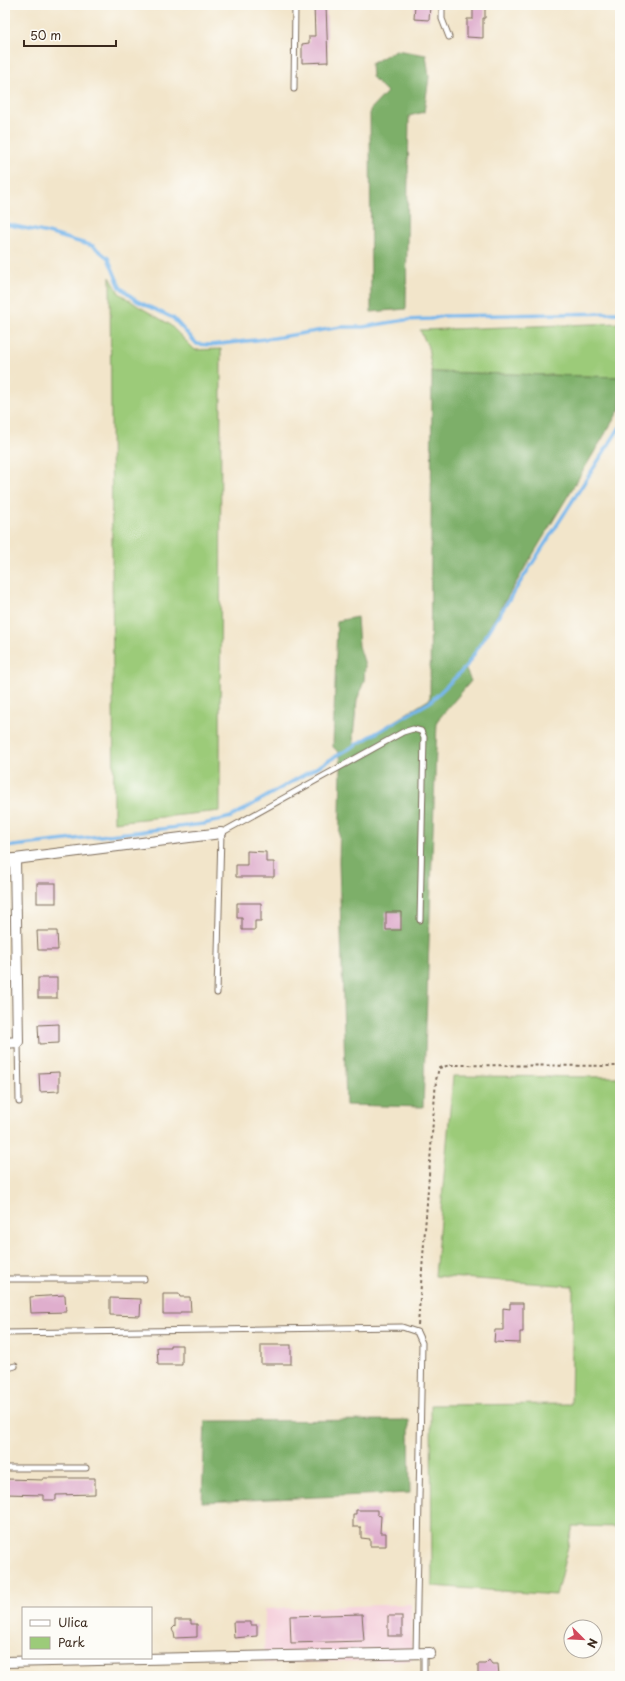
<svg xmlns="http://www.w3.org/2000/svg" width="625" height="1681" font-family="'Playpen Sans',sans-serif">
<rect width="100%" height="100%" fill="#fdfcf7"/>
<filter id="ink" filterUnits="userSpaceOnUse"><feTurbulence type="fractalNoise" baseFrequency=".025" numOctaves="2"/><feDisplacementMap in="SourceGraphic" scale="8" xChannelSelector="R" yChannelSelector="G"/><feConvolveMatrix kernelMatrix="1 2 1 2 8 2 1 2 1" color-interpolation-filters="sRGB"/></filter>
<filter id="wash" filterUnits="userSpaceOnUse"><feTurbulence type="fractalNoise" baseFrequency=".012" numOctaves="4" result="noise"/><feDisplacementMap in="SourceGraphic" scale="16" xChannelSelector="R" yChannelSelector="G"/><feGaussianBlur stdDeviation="0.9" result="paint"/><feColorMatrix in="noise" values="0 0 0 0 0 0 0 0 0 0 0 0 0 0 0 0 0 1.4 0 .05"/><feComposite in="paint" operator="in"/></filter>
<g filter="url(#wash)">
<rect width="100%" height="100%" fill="#f2e5ca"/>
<polygon fill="#f5cfdb" points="411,1604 412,1660 264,1663 265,1609"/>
<g fill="#9ccb79" stroke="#6c7a4c">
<polygon points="110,277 119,293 138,306 169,324 195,350 221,349 220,811 114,822"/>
<polygon points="620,323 620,377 432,372 428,347 420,330"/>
<polygon points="453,1076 620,1077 620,1527 573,1526 556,1595 432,1586 431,1405 571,1404 573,1286 435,1276"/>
</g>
<g fill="#7daf69" stroke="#5c6c44">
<polygon points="396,50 426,55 429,77 424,112 409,116 406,309 371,312 370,110 387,92 372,77 371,64"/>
<polygon points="432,372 620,377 620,409 465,668 471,681 437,721 423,1107 346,1105 339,862 341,765 340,754 333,747 337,621 357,617 359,646 365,665 364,681 357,700 353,736 354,746 430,699"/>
<polygon points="409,1420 410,1493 202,1502 205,1421"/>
</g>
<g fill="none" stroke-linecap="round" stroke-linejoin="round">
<g stroke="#78b7ec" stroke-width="3.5">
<polyline points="5,224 48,233 93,246 108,258 120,287 137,301 173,318 197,344 210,345 274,338 341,327 363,327 405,320 431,319 443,316 620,313"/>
<polyline points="5,847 204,824 231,817 430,702 465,668 620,427"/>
</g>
</g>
<g id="blocks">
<g fill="#dfaecd">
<polygon points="314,5 326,5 328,62 302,63 302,44 309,43 309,36 315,36"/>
<polygon points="415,5 430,5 429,20 414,19"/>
<polygon points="473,5 485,5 485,18 483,18 483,38 467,37 467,19 473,19"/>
<polygon points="247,851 266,852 266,862 274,862 274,877 236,877 236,865 247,865"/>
<rect x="37" y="883" width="19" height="20"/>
<polygon points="237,903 261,903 261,921 255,921 255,930 242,930 242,918 237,918"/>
<rect x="386" y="912" width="15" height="18"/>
<polygon points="37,931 57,931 58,950 38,950"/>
<rect x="38" y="978" width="19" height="20"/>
<polygon points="59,1024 59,1043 39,1044 38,1025"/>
<polygon points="59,1072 59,1091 40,1092 39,1073"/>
<polygon points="163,1294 179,1294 180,1297 190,1297 191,1312 180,1312 180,1314 163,1314"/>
<polygon points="65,1295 66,1312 31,1313 30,1297"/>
<polygon points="110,1298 141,1299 140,1316 110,1315"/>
<polygon points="510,1303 523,1303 523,1332 520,1332 520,1343 494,1342 495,1330 503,1330 503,1308 510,1309"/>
<polygon points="170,1345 182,1345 182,1365 158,1365 157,1347 170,1347"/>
<rect x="261" y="1345" width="30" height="19"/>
<polygon points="43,1478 95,1478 95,1494 56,1495 56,1500 43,1500 43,1495 6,1494 6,1479 43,1480"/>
<polygon points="356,1510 377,1510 377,1515 381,1516 380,1533 386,1533 386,1546 370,1546 370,1539 361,1538 361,1527 353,1527 353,1514 356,1514"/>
<polygon points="362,1614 364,1641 291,1643 290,1616"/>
<rect x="388" y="1616" width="14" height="20"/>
<polygon points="175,1620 191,1620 191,1624 197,1624 197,1637 175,1638 174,1632 172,1629 175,1626"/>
<polygon points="233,1622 251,1622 251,1625 257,1625 257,1636 234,1638"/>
<polygon points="489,1660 492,1664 498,1664 499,1676 478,1676 478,1664 485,1664"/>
</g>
</g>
</g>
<g filter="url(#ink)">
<use href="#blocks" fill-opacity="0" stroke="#7b6b5a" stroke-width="1"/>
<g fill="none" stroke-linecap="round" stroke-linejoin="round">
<g stroke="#7b6b5a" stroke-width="7">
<g id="service">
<polyline points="442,5 442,19 449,37"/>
<polyline points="294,89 295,5"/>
<polyline points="217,993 221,833 403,732 413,729 421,731 424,737 420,920"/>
<polyline points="18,1042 19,1102"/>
<polyline points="5,1279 144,1279"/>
<polyline points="5,1333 402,1327 417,1332 422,1343 416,1654"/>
<polyline points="5,1369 15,1366"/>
<polyline points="5,1468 86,1468"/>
<polyline points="424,1676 424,1654"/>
</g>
</g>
<g stroke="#7b6b5a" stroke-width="12">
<g id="minor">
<polyline points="15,859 221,833"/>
<polyline points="5,860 15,859 18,1042 5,1043"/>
<polyline points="5,1662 430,1653"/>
</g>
</g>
<polyline stroke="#7b6b5a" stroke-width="2" stroke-dasharray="3 3" stroke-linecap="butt" points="418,1325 436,1080 439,1068 450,1065 620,1066"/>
<use href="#service" stroke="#fff" stroke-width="5"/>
<use href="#minor" stroke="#fff" stroke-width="10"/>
</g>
</g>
<rect width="625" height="1681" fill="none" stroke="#fdfcf7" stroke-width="20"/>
<rect x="22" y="1607" width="130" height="52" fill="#fdfcf7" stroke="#afa8a0"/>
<rect x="30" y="1620" width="20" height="6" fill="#ffffff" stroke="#afa8a0"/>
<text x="58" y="1627" font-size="12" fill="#3b2a1e">Ulica</text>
<rect x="30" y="1637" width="20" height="12" fill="#9ccb79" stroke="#afa8a0"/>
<text x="58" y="1647" font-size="12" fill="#3b2a1e">Park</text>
<g transform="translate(583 1639) rotate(114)"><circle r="19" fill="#fdfcf7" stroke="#afa8a0"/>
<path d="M0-3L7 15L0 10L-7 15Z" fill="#d1495b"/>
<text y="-6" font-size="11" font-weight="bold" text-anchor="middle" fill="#3b2a1e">N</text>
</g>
<path d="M24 40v6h92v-6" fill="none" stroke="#3b2a1e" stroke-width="2"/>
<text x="30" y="40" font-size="12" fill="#3b2a1e" stroke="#fdfcf7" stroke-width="3" paint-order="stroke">50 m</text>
</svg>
